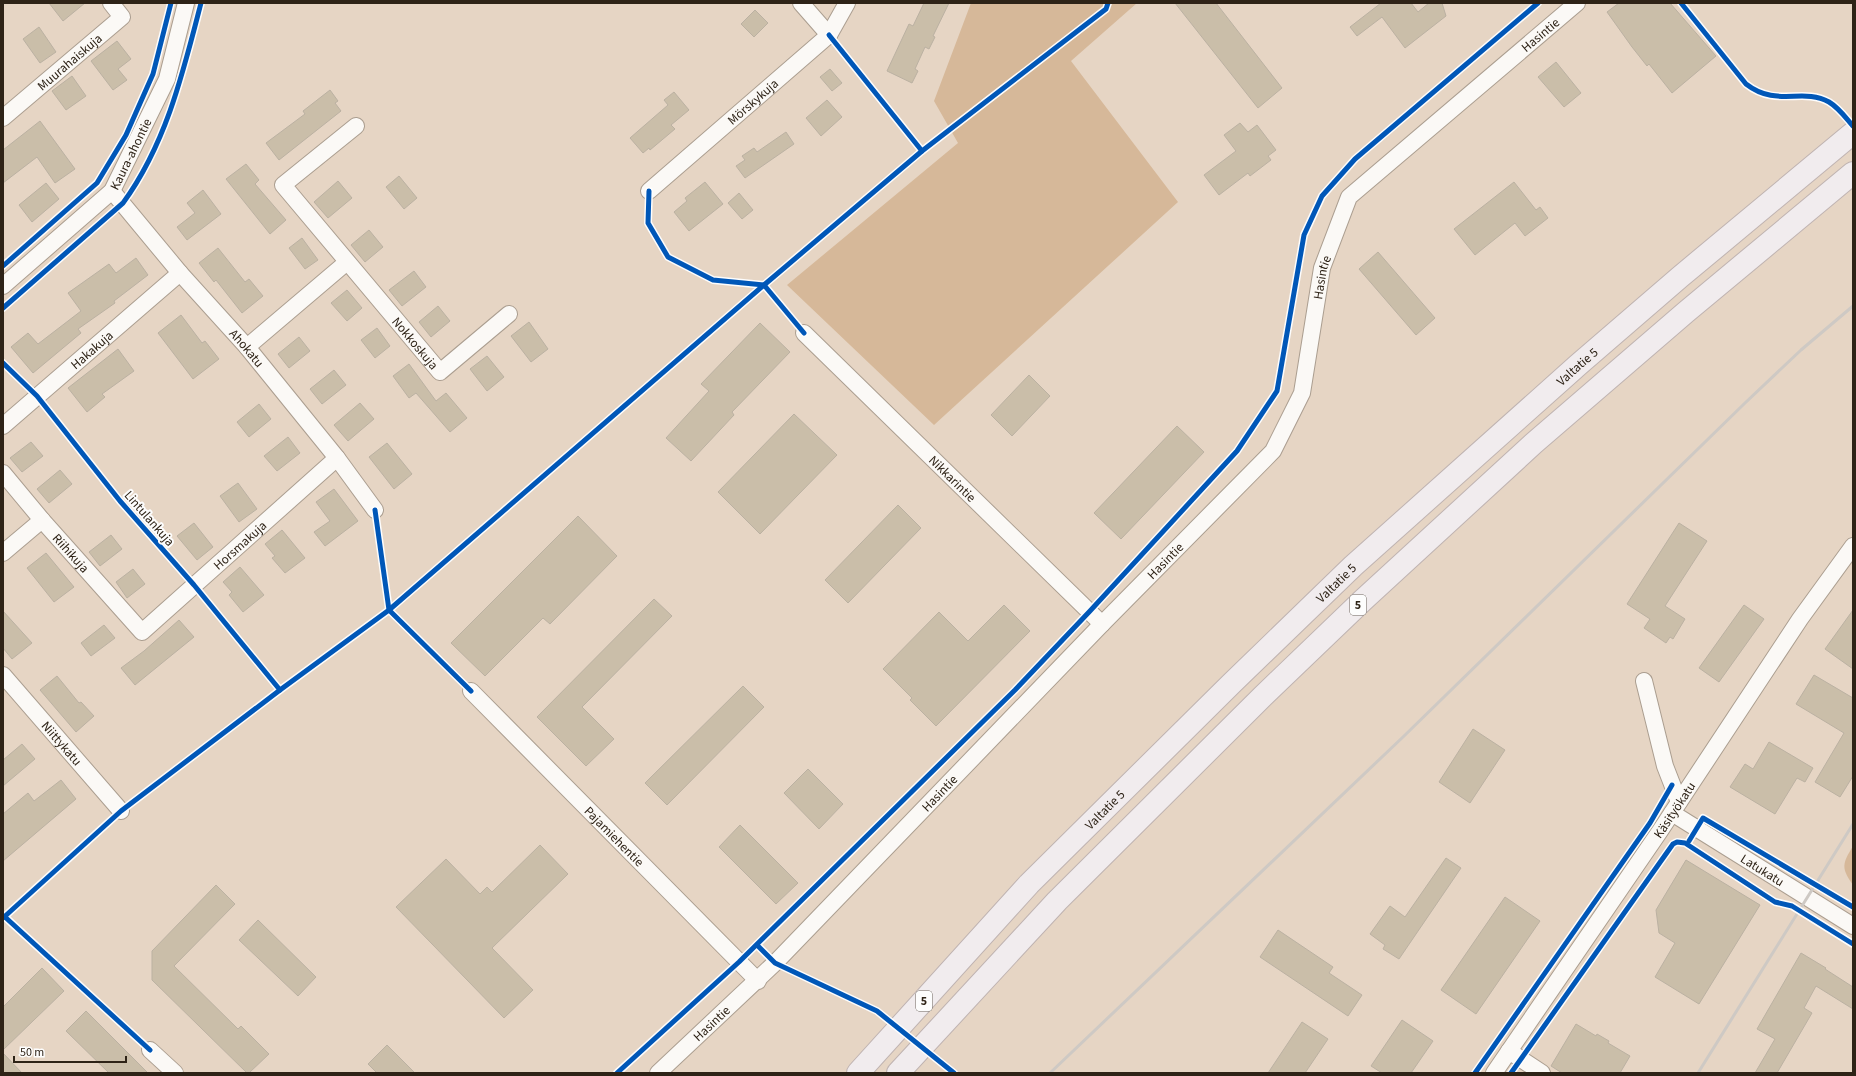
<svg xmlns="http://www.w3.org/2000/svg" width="1856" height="1076" font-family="'Source Sans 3',sans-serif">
<rect width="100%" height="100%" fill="#e6d5c4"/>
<g fill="#d6b899">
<polygon points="971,3 1137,3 1071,61 1178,202 934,425 787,285 958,143 934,101"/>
<path d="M1853,846V885C1841,868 1842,864 1853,846Z"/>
</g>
<g fill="#cabea9" stroke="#bbb1a2">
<polygon points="49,3 85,3 63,21"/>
<polygon points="924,3 949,3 933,36 935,37 929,49 925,47 915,69 918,71 912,83 887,71 909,24 913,26"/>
<polygon points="1175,3 1216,3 1282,88 1258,108"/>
<polygon points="1381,3 1411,3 1418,12 1429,3 1442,3 1446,16 1405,48 1382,17 1357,36 1350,27"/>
<polygon points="1619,3 1670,3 1716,56 1672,93 1649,64 1647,66 1632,47 1607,12"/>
<polygon points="755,10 768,23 754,37 741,24"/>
<polygon points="39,27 56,52 40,63 23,39"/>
<polygon points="117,41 131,59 118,69 127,80 113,90 91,61"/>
<polygon points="1556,62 1581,93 1564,107 1538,77"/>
<polygon points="830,69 842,83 832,91 820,77"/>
<polygon points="72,76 86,96 66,110 52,91"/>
<polygon points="330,90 338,101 335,103 341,111 279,160 266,143 305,114 303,111"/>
<polygon points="674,92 689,110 671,125 675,129 650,150 649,148 643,153 630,138 668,105 664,100"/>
<polygon points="827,100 842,117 821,136 806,118"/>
<polygon points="40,121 75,169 55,183 37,157 3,183 3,150"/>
<polygon points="1240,123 1248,132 1257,125 1276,150 1268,156 1271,160 1250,176 1248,173 1219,195 1204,175 1236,151 1224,135"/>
<polygon points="786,132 794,144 745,178 736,166 745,160 742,156 754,148 757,152"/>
<polygon points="246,164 259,180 255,184 286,220 270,234 226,179"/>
<polygon points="399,176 417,198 404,209 386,187"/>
<polygon points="338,181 352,198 328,218 314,202"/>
<polygon points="705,182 723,204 689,231 674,212 687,201 685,198"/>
<polygon points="1514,182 1536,210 1540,207 1548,218 1525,236 1515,223 1475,255 1454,229"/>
<polygon points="46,183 59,199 32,222 19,205"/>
<polygon points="203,190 221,214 187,240 177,227 195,213 187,203"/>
<polygon points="739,193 753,210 742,219 728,203"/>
<polygon points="369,230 383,247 365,262 351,245"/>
<polygon points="302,238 318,260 305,269 289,248"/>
<polygon points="218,248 245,282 249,279 263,296 242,313 216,280 214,282 199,263"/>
<polygon points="1378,252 1435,318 1416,335 1359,269"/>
<polygon points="136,258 148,275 114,301 115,303 78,329 81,333 33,373 11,347 28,333 38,344 81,311 68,293 109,264 116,273"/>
<polygon points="414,271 426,287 402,306 389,290"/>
<polygon points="347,290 362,308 347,321 331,303"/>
<polygon points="438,306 450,321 431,337 419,322"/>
<polygon points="181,315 202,343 205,341 219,359 193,379 158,333"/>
<polygon points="529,322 548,349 531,362 511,336"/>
<polygon points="760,323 790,352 732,412 734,415 691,461 666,438 709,391 701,384"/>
<polygon points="377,328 390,346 375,358 361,340"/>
<polygon points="299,337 310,351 289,368 278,354"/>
<polygon points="118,349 134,371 102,394 105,397 87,412 68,388"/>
<polygon points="487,356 504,377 487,391 470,369"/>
<polygon points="409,364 436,401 446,393 467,418 450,432 416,393 409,398 393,376"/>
<polygon points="334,370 346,385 322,404 310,389"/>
<polygon points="1029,375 1050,396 1012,436 991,415"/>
<polygon points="360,403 374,419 348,441 334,425"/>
<polygon points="259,404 271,419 249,437 237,422"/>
<polygon points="794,414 837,455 760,534 718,492"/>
<polygon points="1177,426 1204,452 1121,539 1094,513"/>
<polygon points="288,437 300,453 277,471 264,456"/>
<polygon points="31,442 43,456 22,472 10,458"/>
<polygon points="387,443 412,474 394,489 369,457"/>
<polygon points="60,470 72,484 49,503 37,489"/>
<polygon points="238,483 257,509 239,522 220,496"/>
<polygon points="334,489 358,521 325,546 314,532 330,521 316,502"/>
<polygon points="898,505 921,528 848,603 825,580"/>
<polygon points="578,516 617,556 550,624 543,618 485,676 451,643"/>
<polygon points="194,523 213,547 197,560 177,536"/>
<polygon points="1679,523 1707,541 1665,606 1685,619 1673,639 1670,637 1666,643 1644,628 1650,619 1627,604"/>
<polygon points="282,530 305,558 285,573 272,558 275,556 265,544"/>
<polygon points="111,535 122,549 100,566 89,552"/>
<polygon points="46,553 74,587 54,602 27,568"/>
<polygon points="240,567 264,595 243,612 229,595 232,592 223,582"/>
<polygon points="133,569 145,584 127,598 116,582"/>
<polygon points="654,599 672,616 582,707 614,739 586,766 537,717"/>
<polygon points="1004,605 1030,631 936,726 910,700 912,698 883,669 939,612 968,641"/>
<polygon points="1744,605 1764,619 1719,682 1699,668"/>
<polygon points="1853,610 1853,669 1825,649"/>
<polygon points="3,611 32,643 12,659 3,648"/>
<polygon points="179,620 194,637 135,685 121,668 144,651"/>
<polygon points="104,625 115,638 91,656 81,643"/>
<polygon points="1814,675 1853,698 1853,776 1840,797 1815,782 1844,733 1796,704"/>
<polygon points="57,676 79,703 81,702 94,716 76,732 40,690"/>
<polygon points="743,686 764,707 667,805 645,783"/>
<polygon points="1473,729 1505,750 1470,803 1439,782"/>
<polygon points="1769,742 1813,768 1805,782 1797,778 1775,814 1730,787 1745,764 1753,769"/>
<polygon points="22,744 35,759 3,786 3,760"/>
<polygon points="808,769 843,804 819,829 784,793"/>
<polygon points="61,780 76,799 3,861 3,814 28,793 34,801"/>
<polygon points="740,825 798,883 776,904 719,847"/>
<polygon points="540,845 568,874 492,948 533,990 504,1018 396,907 446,859 480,894 487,887 492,892"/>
<polygon points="1446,858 1461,868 1399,959 1383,949 1385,945 1370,934 1390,906 1405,917"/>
<polygon points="1686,860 1760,905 1699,1004 1655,977 1675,943 1659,933 1656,910"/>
<polygon points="216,885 235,904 174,966 238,1029 241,1026 269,1054 249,1073 247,1073 152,980 152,951"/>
<polygon points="1505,897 1540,921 1476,1014 1441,990"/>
<polygon points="258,920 316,977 298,996 239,940"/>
<polygon points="1278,930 1333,967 1329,973 1362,995 1348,1016 1260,957"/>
<polygon points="1801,953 1826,968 1825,969 1853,987 1853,1009 1816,986 1804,1008 1812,1013 1777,1073 1755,1073 1775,1039 1757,1029"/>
<polygon points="42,968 64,991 3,1050 3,1007"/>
<polygon points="86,1011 148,1073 109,1073 66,1031"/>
<polygon points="1402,1020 1433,1041 1411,1073 1382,1073 1371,1066"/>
<polygon points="1302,1022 1328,1039 1305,1073 1268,1073"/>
<polygon points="1576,1024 1596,1036 1597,1034 1609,1041 1608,1043 1630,1056 1620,1073 1562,1073 1551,1066"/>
<polygon points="387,1045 415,1073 377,1073 368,1064"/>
<polygon points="3,1053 22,1073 3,1073"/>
</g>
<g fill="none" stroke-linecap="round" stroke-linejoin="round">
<g stroke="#ab9e90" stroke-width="18">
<g id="minor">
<polyline points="801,3 829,35"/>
<path id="s1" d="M3,118L122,17L111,3"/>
<path id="s2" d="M356,126L283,185L440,372L509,314"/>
<path id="s3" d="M112,191L180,273L247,347L337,458L375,510"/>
<path id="s4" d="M649,191L829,35L847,3"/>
<path id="s5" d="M3,286L112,191L167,79L186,3"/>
<path id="s6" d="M804,333L1102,624"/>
<polyline points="247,347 347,262"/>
<path id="s7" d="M3,426L180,273"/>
<path id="s8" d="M3,473L42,520L142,632L337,458"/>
<polyline points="3,553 42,520"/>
<path id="s9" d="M3,675L121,811"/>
<polyline points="1644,681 1665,766 1679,802"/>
<path id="s10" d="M471,691L758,981"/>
<path id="s11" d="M1672,813L1853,926"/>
<polyline points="150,1050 175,1073"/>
<polyline points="1509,1051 1542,1073"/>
<path id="s12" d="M658,1073L775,963L1102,624L1273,451L1302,393L1322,268L1349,197L1577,3"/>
<path id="s13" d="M1494,1073L1660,831L1800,619L1853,546"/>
</g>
</g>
<g stroke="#bfb3b1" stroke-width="24">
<g id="highway">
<path id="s14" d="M858,1073L1029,884L1232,683L1353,566L1578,365L1680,277L1853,133"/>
<polyline points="898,1073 1057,901 1263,696 1362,601 1534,443 1686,312 1853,173"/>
</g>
</g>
<use href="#minor" stroke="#fbf9f6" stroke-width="16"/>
<use href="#highway" stroke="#f1ecee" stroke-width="22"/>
<g stroke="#cec9c4" stroke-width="3">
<polyline points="1050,1073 1403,737 1745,403 1801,350 1853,306"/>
<polyline points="1698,1073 1853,824"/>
</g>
<g stroke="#fdfdfd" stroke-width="8">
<g id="cycleway">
<path d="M1681,3L1746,84C1777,108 1802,87 1829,102C1839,108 1846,118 1853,126"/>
<polyline points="829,35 922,151"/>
<polyline points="649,191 648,223 668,257 713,280 764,285 804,333"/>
<polyline points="3,266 97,183 126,135 153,74 171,3"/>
<path d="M3,308L123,203C166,144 183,73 201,3"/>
<polyline points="3,363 37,396 120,501 194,585 280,690"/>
<polyline points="375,510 389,610 471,691"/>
<polyline points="1689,841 1703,818 1853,907"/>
<polyline points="5,917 150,1050"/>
<polyline points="3,918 121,811 280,690 389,610 764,285 922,151 1106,9 1108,3"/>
<polyline points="757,945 775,963 877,1011 954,1073"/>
<polyline points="617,1073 739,962 1015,690 1090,611 1237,451 1277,391 1304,235 1322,196 1355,159 1538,3"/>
<polyline points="1475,1073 1650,823 1672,785"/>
<polyline points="1511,1073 1673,844 1677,842 1685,843 1775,902 1792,906 1853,944"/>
</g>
</g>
<use href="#cycleway" stroke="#0057b8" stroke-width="5"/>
</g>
<g text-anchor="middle" stroke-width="4" stroke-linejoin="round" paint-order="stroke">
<g fill="#fdfdfd" stroke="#6c645c" stroke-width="1">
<rect x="1350" y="595" width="16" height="20" rx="3"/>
<rect x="916" y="991" width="16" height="20" rx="3"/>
</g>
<g font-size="12" font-weight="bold" fill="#2e2317">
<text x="1358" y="609">5</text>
<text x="924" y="1005">5</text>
</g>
<g font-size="13" fill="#2e2317" stroke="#fdfdfd">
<text dy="5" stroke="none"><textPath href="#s12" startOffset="1393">Hasintie</textPath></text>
<text dy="5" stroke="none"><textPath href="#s1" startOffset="87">Muurahaiskuja</textPath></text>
<text dy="5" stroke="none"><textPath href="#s4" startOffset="137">Mörskykuja</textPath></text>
<text dy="5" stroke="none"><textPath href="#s5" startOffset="186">Kaura-ahontie</textPath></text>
<text dy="5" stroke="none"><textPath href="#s12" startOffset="1057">Hasintie</textPath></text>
<text dy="5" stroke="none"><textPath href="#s2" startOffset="300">Nokkoskuja</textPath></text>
<text dy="5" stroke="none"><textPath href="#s3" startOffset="207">Ahokatu</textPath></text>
<text dy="5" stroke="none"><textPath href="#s7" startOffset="117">Hakakuja</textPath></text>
<text dy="5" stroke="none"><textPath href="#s14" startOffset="1009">Valtatie 5</textPath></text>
<text dy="5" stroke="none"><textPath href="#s6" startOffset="208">Nikkarintie</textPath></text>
<text transform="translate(150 518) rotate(49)" y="5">Lintulankuja</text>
<text dy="5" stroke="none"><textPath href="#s8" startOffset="342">Horsmakuja</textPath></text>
<text dy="5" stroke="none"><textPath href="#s8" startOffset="105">Riihikuja</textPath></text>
<text dy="5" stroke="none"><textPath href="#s12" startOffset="721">Hasintie</textPath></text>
<text dy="5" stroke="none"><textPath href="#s14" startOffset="685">Valtatie 5</textPath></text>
<text dy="5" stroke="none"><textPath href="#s9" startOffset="90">Niittykatu</textPath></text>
<text dy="5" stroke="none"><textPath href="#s12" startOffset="397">Hasintie</textPath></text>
<text dy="5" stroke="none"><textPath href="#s14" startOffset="361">Valtatie 5</textPath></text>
<text dy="5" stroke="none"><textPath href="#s13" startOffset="319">Käsityökatu</textPath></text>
<text dy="5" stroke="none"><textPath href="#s10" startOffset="204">Pajamiehentie</textPath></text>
<text dy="5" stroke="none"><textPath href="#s11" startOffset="107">Latukatu</textPath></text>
<text dy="5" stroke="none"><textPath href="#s12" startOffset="73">Hasintie</textPath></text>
</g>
</g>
<rect width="1856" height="1076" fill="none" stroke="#2e2317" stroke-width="8"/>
<path d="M14 1056v6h112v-6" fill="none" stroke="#2e2317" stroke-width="2"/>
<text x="20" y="1056" font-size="12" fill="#2e2317" stroke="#fdfdfd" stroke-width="3" paint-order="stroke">50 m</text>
</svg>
